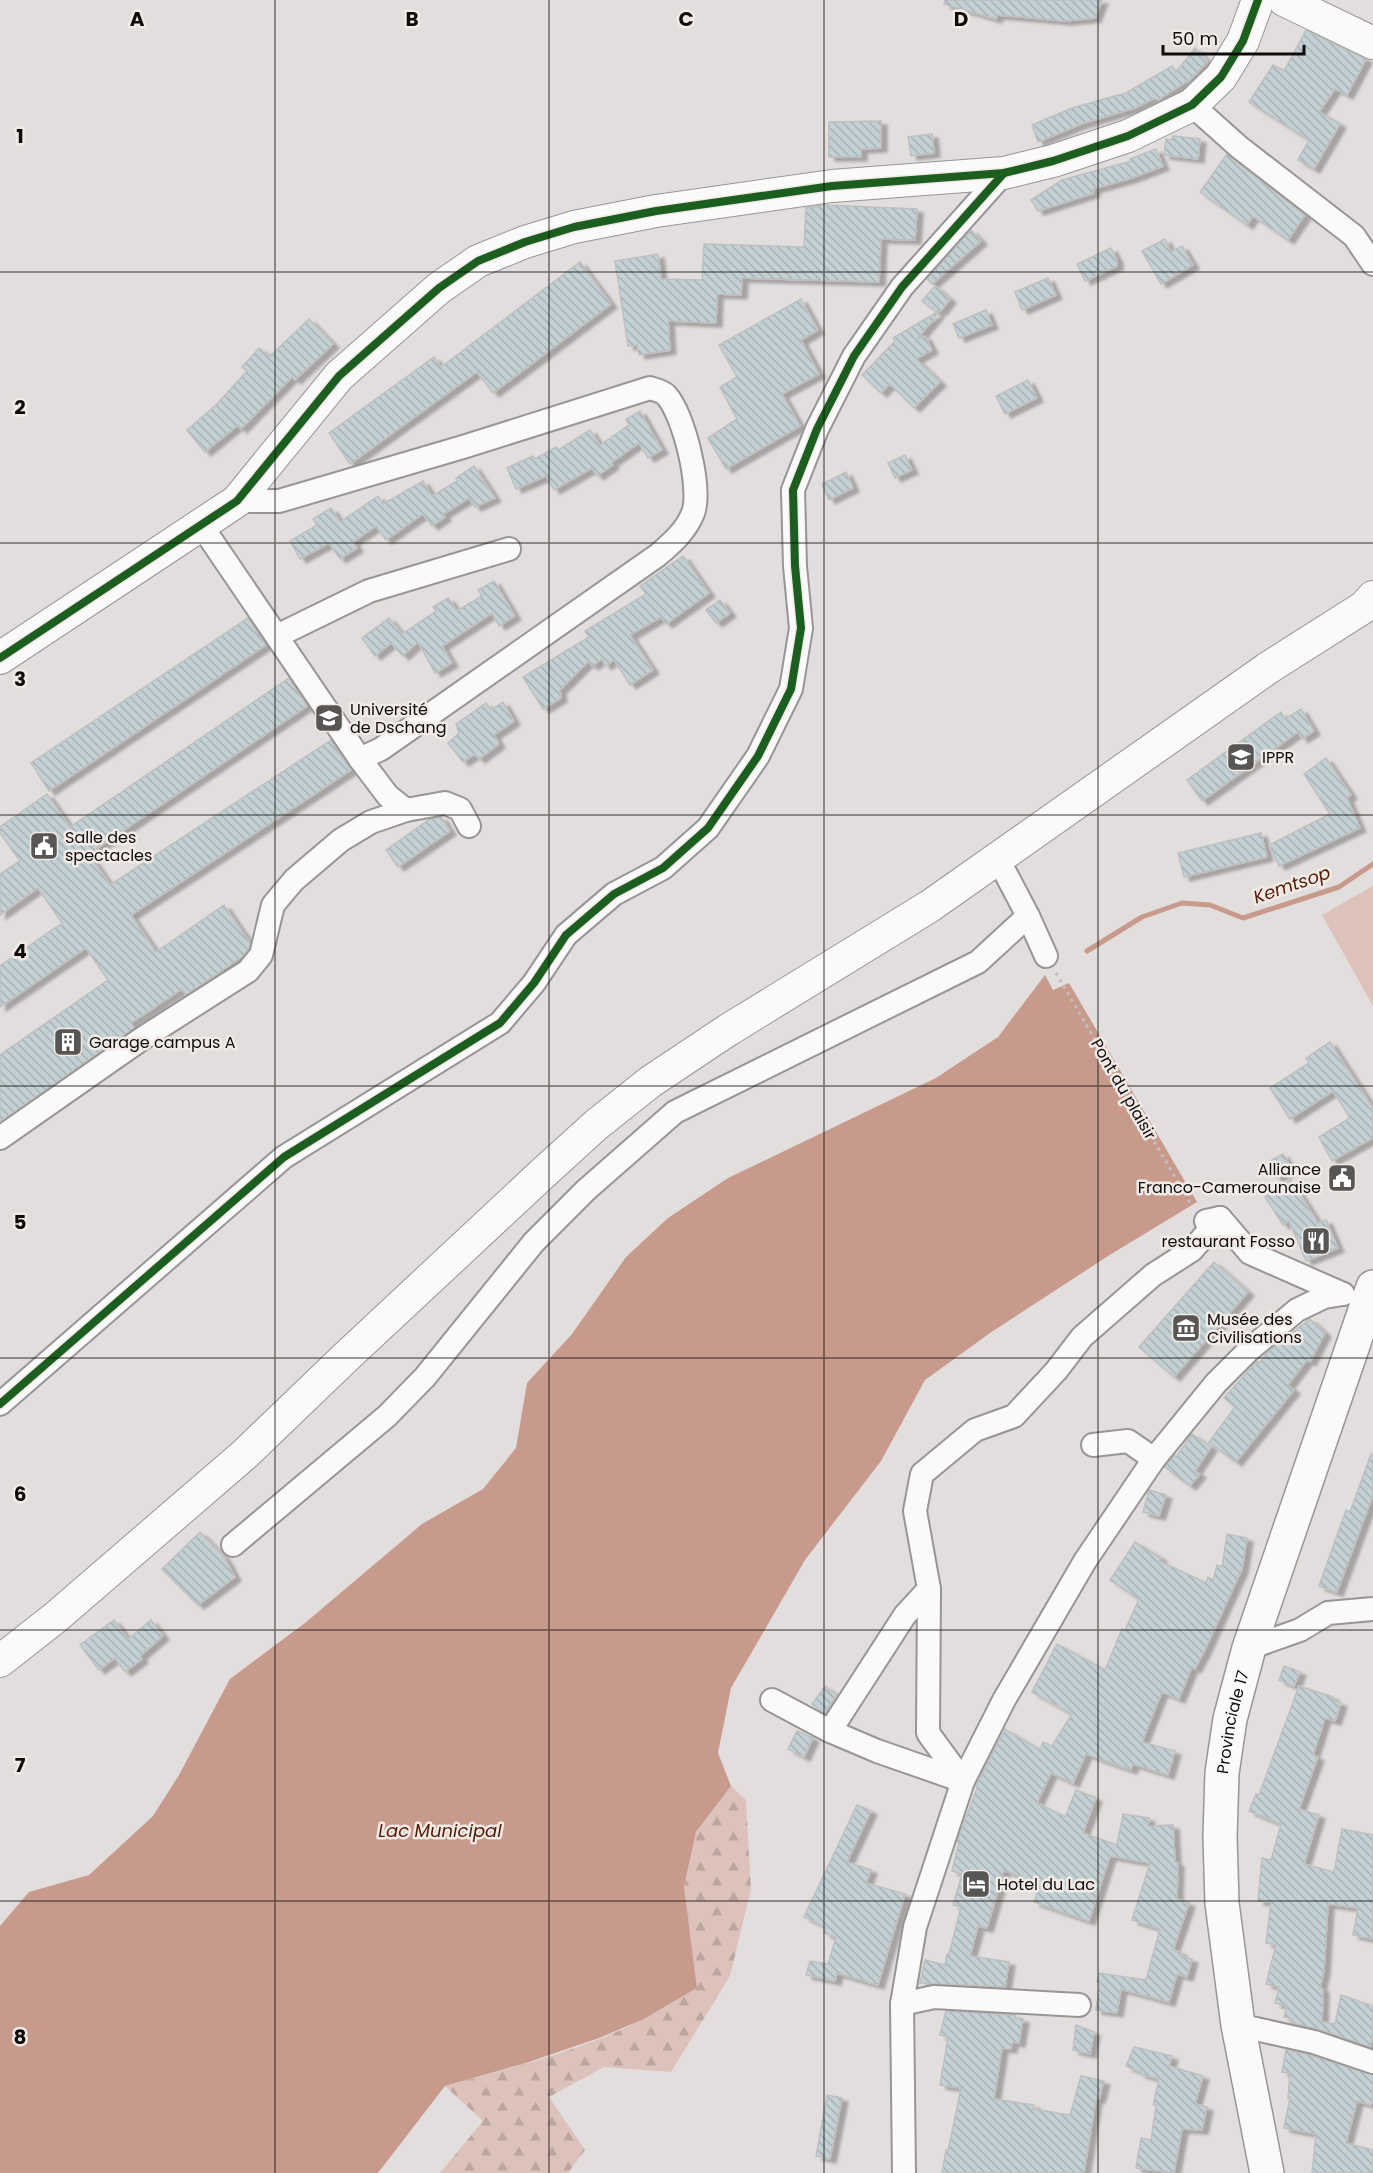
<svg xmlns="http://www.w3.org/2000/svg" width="1373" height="2173" font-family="Poppins,sans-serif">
<defs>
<pattern id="forest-firs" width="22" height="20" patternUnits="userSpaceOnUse" patternTransform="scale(1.5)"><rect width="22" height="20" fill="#dcc2ba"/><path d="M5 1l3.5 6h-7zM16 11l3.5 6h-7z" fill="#bca69f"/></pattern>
<pattern id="building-back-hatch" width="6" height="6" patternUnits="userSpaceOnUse" patternTransform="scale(1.5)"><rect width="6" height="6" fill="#c3d1d5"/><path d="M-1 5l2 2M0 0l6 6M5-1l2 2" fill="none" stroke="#a6b2b6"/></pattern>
<filter id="shadow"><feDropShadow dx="6" dy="4" stdDeviation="1.5" flood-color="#0004"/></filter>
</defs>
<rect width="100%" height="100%" fill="#e2dedd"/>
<path fill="url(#forest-firs)" d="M731,1786L746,1800L751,1889L730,1976L671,2072L604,2067L549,2097L585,2150L568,2173H440L483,2121L445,2086C510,2068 585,2050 645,2018C663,2009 680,1998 697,1988L684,1887L696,1832Z"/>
<polygon fill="#dcc2ba" points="1373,886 1373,1006 1322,915"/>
<polygon fill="#c89a8b" points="1045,975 1053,990 1069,983 1197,1202 1108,1256 990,1333 925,1380 881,1461 805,1560 731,1688 718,1753 731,1786 696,1832 684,1887 697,1988 644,2019 599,2038 526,2063 445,2086 378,2173 0,2173 0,1926 29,1892 89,1875 153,1816 179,1775 230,1679 305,1623 422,1524 483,1489 516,1448 527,1383 572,1334 626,1257 668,1218 728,1178 936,1078 998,1037"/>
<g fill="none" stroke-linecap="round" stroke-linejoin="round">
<polyline stroke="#c89a8b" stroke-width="5" points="1087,951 1142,917 1182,903 1210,905 1243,918 1339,887 1373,864"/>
</g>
<g fill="url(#building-back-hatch)" stroke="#bfbfbf" stroke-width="1.5" filter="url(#shadow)">
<polygon points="945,0 1102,0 1095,18 1065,21 997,15 996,19 944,4"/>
<polygon points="1306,30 1366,59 1347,95 1335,89 1319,112 1340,124 1314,169 1298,160 1309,140 1249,102 1273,65 1284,71"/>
<polygon points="1195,48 1208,61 1188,82 1187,81 1158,100 1155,98 1135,108 1081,124 1038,142 1032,125 1072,108 1126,93 1172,66 1176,72"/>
<polygon points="881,121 881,148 861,149 861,157 829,157 829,122"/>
<polygon points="932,134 934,153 911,156 908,137"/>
<polygon points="1173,136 1200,139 1198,159 1164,155 1166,139 1172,140"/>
<polygon points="1156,149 1163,166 1132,178 1093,189 1094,193 1038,211 1031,200 1062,180 1131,161 1130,159"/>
<polygon points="1227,154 1305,215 1288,240 1253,216 1247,225 1200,192"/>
<polygon points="824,205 917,209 915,240 881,239 879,282 742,278 741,295 717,294 716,323 668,321 670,350 639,355 637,345 628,346 615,261 658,254 661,279 702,280 704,244 804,247 806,208"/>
<polygon points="971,230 981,241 932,284 927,279"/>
<polygon points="1165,239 1171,252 1182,246 1193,265 1161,284 1142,251"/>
<polygon points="1111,248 1117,260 1117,266 1085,281 1077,264"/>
<polygon points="580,262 611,304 493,393 477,372 350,464 329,433 434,357 441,367"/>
<polygon points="1048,278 1056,295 1022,310 1015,292"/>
<polygon points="935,286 950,299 941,311 935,311 922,301"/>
<polygon points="801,299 818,330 801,340 819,374 782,394 800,426 726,469 708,438 737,419 720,387 737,377 719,345"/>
<polygon points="986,310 992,325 959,338 953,324"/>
<polygon points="937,312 938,314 917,339 925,336 932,350 916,359 940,382 914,408 890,384 881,393 862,375 895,341 893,338"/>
<polygon points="309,319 333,344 295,380 292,377 241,429 238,425 205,452 187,430 217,404 247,371 242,367 259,348 269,357"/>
<polygon points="1028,380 1037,398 1005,414 996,396"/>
<polygon points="640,411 662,450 648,458 639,443 611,463 613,465 597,476 592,468 554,490 546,476 516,489 507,468 533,456 535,459 556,447 558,450 590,430 600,445 629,425 626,419"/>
<polygon points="905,455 912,470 895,478 888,463"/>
<polygon points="474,466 495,498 475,507 469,498 443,514 445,517 432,526 423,514 386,540 376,526 353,542 357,548 340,559 329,543 300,559 290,541 317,525 313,519 331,508 340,522 378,496 383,504 423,481 432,496 457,481 456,478"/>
<polygon points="846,472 853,488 829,500 822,484"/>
<polygon points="683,556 709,593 666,624 661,617 630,635 653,670 630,685 614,660 605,666 602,659 592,666 589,661 560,690 561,698 543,709 523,677 589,637 585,631 646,594 640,586"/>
<polygon points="494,581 515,616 499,626 492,613 442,646 452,663 435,673 418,642 403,656 391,643 375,656 362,638 389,618 402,634 436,611 433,607 448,598 457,611 482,596 478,590"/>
<polygon points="720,600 730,613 716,623 706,610"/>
<polygon points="248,618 266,645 49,791 31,763"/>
<polygon points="289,678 307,706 89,854 110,885 331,740 351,770 131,915 156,952 224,905 250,943 249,949 244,955 186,995 182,989 131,1023 134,1028 0,1122 0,1055 108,980 86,948 0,1007 0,966 62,923 38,888 0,915 0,874 20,861 0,833 0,827 47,794 70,827"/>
<polygon points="503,702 514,721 494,735 499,744 479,759 475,754 463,762 448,743 459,733 456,724 486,703 491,710"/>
<polygon points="1301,709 1314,731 1302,739 1298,732 1202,801 1187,780 1281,712 1285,719"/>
<polygon points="1326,758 1351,795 1347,798 1360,828 1279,866 1269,845 1330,814 1304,774"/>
<polygon points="441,817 450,831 398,867 386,850 430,819"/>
<polygon points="1261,833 1267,857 1184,877 1178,853"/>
<polygon points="1330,1042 1373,1108 1373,1138 1332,1161 1319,1137 1350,1118 1333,1091 1290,1119 1270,1088 1309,1063 1306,1058"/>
<polygon points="1283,1154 1292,1170 1276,1178 1268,1162"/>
<polygon points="1291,1180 1318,1223 1326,1220 1338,1248 1306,1261 1289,1221 1283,1225 1265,1197"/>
<polygon points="1214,1262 1248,1292 1174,1377 1139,1347"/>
<polygon points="1310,1319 1325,1333 1310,1362 1307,1360 1288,1385 1294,1390 1236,1462 1209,1442 1235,1407 1224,1398 1257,1361 1259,1363 1268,1352"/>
<polygon points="1192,1434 1211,1447 1195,1471 1200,1474 1190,1486 1165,1467 1174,1455 1176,1457"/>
<polygon points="1371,1454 1373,1454 1373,1495 1337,1592 1319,1586 1346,1510 1350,1512"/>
<polygon points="1149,1490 1166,1495 1159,1516 1143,1512"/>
<polygon points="200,1532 224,1557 235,1577 198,1605 162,1569"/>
<polygon points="1227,1534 1247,1538 1242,1569 1205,1650 1195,1669 1192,1667 1179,1699 1162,1692 1142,1742 1175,1751 1168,1775 1133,1764 1131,1770 1086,1754 1073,1783 1051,1773 1037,1803 1065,1817 1076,1790 1096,1798 1083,1833 1117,1845 1123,1814 1149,1818 1148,1826 1173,1825 1175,1862 1178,1863 1177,1899 1189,1903 1173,1950 1181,1952 1180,1956 1192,1959 1187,1977 1177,1974 1169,2002 1121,1989 1117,2013 1096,2010 1100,1983 1097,1982 1099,1973 1146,1980 1160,1929 1132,1920 1150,1863 1110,1856 1089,1921 1034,1902 1040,1885 1004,1870 987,1928 978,1926 970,1956 1009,1962 1005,1987 920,1983 925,1960 945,1965 947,1954 949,1954 961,1907 953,1905 962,1874 952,1871 959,1843 957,1842 977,1788 976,1786 1005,1729 1040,1750 1043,1742 1052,1746 1072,1714 1032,1692 1057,1644 1105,1670 1122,1629 1125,1630 1139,1599 1110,1580 1135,1542 1161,1558 1159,1561 1206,1583 1208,1577 1213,1580 1217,1565 1222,1567"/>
<polygon points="114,1620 128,1639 151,1620 163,1636 140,1656 142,1659 125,1672 115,1658 99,1670 80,1645"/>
<polygon points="1284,1666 1300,1672 1294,1686 1279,1680"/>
<polygon points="825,1686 837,1695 825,1713 812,1704"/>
<polygon points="1299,1686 1333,1697 1332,1700 1341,1703 1335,1721 1325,1718 1313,1755 1318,1757 1299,1809 1319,1815 1304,1864 1334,1872 1342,1829 1373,1835 1373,1939 1353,1935 1358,1908 1328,1904 1324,1970 1320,1988 1323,1989 1322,2022 1335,2024 1341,1995 1373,2006 1373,2034 1370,2047 1318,2029 1292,2023 1293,2019 1284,2017 1287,2006 1275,2003 1279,1987 1266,1984 1276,1945 1266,1943 1271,1902 1258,1901 1262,1858 1271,1860 1281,1824 1249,1811 1256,1794 1259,1795"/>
<polygon points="797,1731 813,1738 804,1757 788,1749"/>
<polygon points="857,1805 871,1811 847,1862 871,1870 866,1883 905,1894 878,1985 837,1973 835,1981 806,1975 810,1961 828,1964 836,1937 824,1933 826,1927 804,1917"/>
<polygon points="946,2011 1015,2015 1015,2018 1023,2019 1019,2043 1012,2042 1011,2049 1002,2048 994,2099 1034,2105 1033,2109 1070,2115 1081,2076 1104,2081 1099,2099 1096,2099 1084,2173 942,2173 946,2150 948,2151 961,2088 940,2085 948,2037 940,2035"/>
<polygon points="1076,2025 1094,2032 1090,2054 1073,2050"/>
<polygon points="1134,2047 1172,2056 1169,2066 1203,2076 1195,2104 1207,2107 1202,2130 1182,2129 1174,2173 1136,2168 1141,2138 1151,2140 1156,2105 1153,2105 1159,2079 1140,2074 1141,2072 1126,2066"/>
<polygon points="1286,2050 1310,2055 1373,2075 1373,2098 1371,2105 1357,2101 1346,2143 1373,2150 1373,2173 1312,2173 1316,2134 1284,2128 1290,2098 1288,2098 1290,2073 1282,2072"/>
<polygon points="827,2095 842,2098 830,2159 816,2156"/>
</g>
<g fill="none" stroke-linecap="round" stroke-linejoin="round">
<g stroke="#989594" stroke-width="26">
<g id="street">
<polyline points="1192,105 1239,147 1354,236 1373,264"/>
<path d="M237,501H279L463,447L650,388C655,390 662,391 666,395C684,414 702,489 693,513C686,531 672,543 658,555L381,749L360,759"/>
<polyline points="201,525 360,759 388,796 406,810"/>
<polyline points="277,636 369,591 509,549"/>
<polyline points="998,859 1028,916 1046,956"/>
<polyline points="0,1138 143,1038 248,971 261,955 273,905 294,880 341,840 371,822 406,810 445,803 460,809 469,826"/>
<polyline points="1206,1221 1220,1218 1250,1253 1343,1294"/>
<polyline points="0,1404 284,1157 500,1023 534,983 566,935 614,894 663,868 708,828 758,756 791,689 801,628 795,566 793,490 817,429 854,356 902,287 1004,173"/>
<polyline points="1093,1445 1128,1441 1154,1459"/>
<polyline points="233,1545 387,1416 425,1377 534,1242 586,1190 675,1112 978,962 1028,916"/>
<polyline points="1249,1648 1300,1630 1328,1613 1373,1609"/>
<polyline points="772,1700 830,1731 877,1751 963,1781 928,1733 929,1589"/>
<polyline points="830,1731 905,1615 929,1589 915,1511 922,1474 975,1430 1014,1416 1056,1371 1082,1337 1153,1275 1192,1250 1220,1218"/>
<polyline points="902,2004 934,1997 1079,2005"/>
<polyline points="1238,2025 1314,2042 1373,2062"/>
<polyline points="904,2173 902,2004 915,1927 963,1781 1004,1700 1085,1561 1154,1459 1216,1383 1249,1350 1297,1310 1324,1297 1343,1294"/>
</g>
</g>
<g stroke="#989594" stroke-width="34">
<g id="secondary">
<polyline points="1284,0 1373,43"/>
<polyline points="0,658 237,501 339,376 439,288 478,261 525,242 574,227 656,211 832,186 1004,173 1053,161 1128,136 1192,105 1221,77 1243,41 1258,0"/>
<polyline points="0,1661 56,1617 245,1454 347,1356 541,1175 596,1125 650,1082 728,1030 930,906 1268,668 1364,607 1373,597"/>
</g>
</g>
<g stroke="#989594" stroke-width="36">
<g id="primary">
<path id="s1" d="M1267,2173L1238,2025L1222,1903L1220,1837L1222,1773L1230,1719L1249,1648L1373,1287"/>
</g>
</g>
<polyline stroke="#c1bfbf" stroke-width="3" stroke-dasharray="3 4.5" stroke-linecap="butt" points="1056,973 1192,1206"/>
<use href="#street" stroke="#fbfafa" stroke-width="22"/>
<use href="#secondary" stroke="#fbfafa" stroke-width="32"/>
<use href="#primary" stroke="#fbfafa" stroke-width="33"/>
<g stroke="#f2eae7" stroke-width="11">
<g id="cycleway">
<polyline points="0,658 237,501 339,376 439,288 478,261 525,242 574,227 656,211 832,186 1004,173 1053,161 1128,136 1192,105 1221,77 1243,41 1258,0"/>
<polyline points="0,1404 284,1157 500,1023 534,983 566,935 614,894 663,868 708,828 758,756 791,689 801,628 795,566 793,490 817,429 854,356 902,287 1004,173"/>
</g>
</g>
<use href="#cycleway" stroke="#1b5e20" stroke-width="8"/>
</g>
<path fill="none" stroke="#0e0c0b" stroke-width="1.5" stroke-opacity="0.55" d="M275,0V2173M549,0V2173M824,0V2173M1098,0V2173M0,272H1373M0,543H1373M0,815H1373M0,1086H1373M0,1358H1373M0,1630H1373M0,1901H1373"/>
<defs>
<g id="university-square" transform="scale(1.5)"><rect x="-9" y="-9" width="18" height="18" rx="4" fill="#585654" stroke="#f2eae7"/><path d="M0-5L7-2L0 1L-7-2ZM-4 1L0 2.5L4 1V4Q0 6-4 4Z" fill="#fff"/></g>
<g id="civic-square" transform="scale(1.5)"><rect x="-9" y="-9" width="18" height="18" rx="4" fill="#585654" stroke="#f2eae7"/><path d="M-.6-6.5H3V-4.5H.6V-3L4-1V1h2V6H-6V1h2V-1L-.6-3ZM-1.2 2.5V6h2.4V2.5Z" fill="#fff"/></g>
<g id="building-square" transform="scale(1.5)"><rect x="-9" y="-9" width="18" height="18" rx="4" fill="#585654" stroke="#f2eae7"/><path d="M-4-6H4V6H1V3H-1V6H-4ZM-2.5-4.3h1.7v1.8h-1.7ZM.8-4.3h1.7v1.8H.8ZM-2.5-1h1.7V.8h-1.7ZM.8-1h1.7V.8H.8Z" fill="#fff"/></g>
<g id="restaurant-square" transform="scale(1.5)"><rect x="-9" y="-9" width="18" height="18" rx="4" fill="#585654" stroke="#f2eae7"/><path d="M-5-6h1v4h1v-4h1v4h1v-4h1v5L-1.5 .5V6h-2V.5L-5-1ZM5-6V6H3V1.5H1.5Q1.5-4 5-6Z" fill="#fff"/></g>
<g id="museum-square" transform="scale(1.5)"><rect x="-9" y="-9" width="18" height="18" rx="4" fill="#585654" stroke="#f2eae7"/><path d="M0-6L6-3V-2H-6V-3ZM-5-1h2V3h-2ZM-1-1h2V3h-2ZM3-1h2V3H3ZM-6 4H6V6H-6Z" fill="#fff"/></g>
<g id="hotel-square" transform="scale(1.5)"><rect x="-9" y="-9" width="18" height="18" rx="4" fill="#585654" stroke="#f2eae7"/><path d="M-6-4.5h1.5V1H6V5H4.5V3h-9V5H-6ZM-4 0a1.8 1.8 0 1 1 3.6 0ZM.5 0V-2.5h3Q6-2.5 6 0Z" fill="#fff"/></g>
</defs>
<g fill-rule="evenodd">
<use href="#university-square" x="329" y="718"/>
<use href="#university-square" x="1241" y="757"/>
<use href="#civic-square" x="44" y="846"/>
<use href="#building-square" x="68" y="1042"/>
<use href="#civic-square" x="1342" y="1178"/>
<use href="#restaurant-square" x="1316" y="1241"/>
<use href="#museum-square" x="1186" y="1328"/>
<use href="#hotel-square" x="976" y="1884"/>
</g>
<g text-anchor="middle" stroke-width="5" stroke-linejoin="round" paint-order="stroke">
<g font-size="16" fill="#0e0c0b" stroke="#f2eae7" text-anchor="start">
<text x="350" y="715">Université<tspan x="350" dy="18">de Dschang</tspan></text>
<text x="1262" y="763">IPPR</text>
<text x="65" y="843">Salle des<tspan x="65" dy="18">spectacles</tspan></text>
<text x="89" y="1048">Garage campus A</text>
<text x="1321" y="1175" text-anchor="end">Alliance<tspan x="1321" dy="18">Franco-Camerounaise</tspan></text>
<text x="1295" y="1247" text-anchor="end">restaurant Fosso</text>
<text x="1207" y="1325">Musée des<tspan x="1207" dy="18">Civilisations</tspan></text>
<text x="997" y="1890">Hotel du Lac</text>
</g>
<g font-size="16" fill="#0e0c0b" stroke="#f2eae7">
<text transform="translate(1124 1089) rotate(60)" y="6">Pont du plaisir</text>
<text dy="6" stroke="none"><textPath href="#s1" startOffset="456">Provinciale 17</textPath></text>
</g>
<g font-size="18" font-style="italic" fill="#541903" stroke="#f2eae7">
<text transform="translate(1292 885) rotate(-19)" y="6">Kemtsop</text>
<text x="440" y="1837">Lac Municipal</text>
</g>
</g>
<g font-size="20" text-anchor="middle" font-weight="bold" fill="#0e0c0b" stroke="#f2eae7" stroke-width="5" stroke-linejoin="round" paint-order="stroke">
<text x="137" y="26">A</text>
<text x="412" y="26">B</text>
<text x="686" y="26">C</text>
<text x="961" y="26">D</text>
<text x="20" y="143">1</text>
<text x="20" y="414">2</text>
<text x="20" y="686">3</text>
<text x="20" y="958">4</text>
<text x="20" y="1229">5</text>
<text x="20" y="1501">6</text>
<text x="20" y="1772">7</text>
<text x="20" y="2044">8</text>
</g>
<path d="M1163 45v9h141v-9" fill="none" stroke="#0e0c0b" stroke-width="3"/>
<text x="1172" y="45" font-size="18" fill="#0e0c0b" stroke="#f2eae7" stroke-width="4.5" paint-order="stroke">50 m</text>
</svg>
